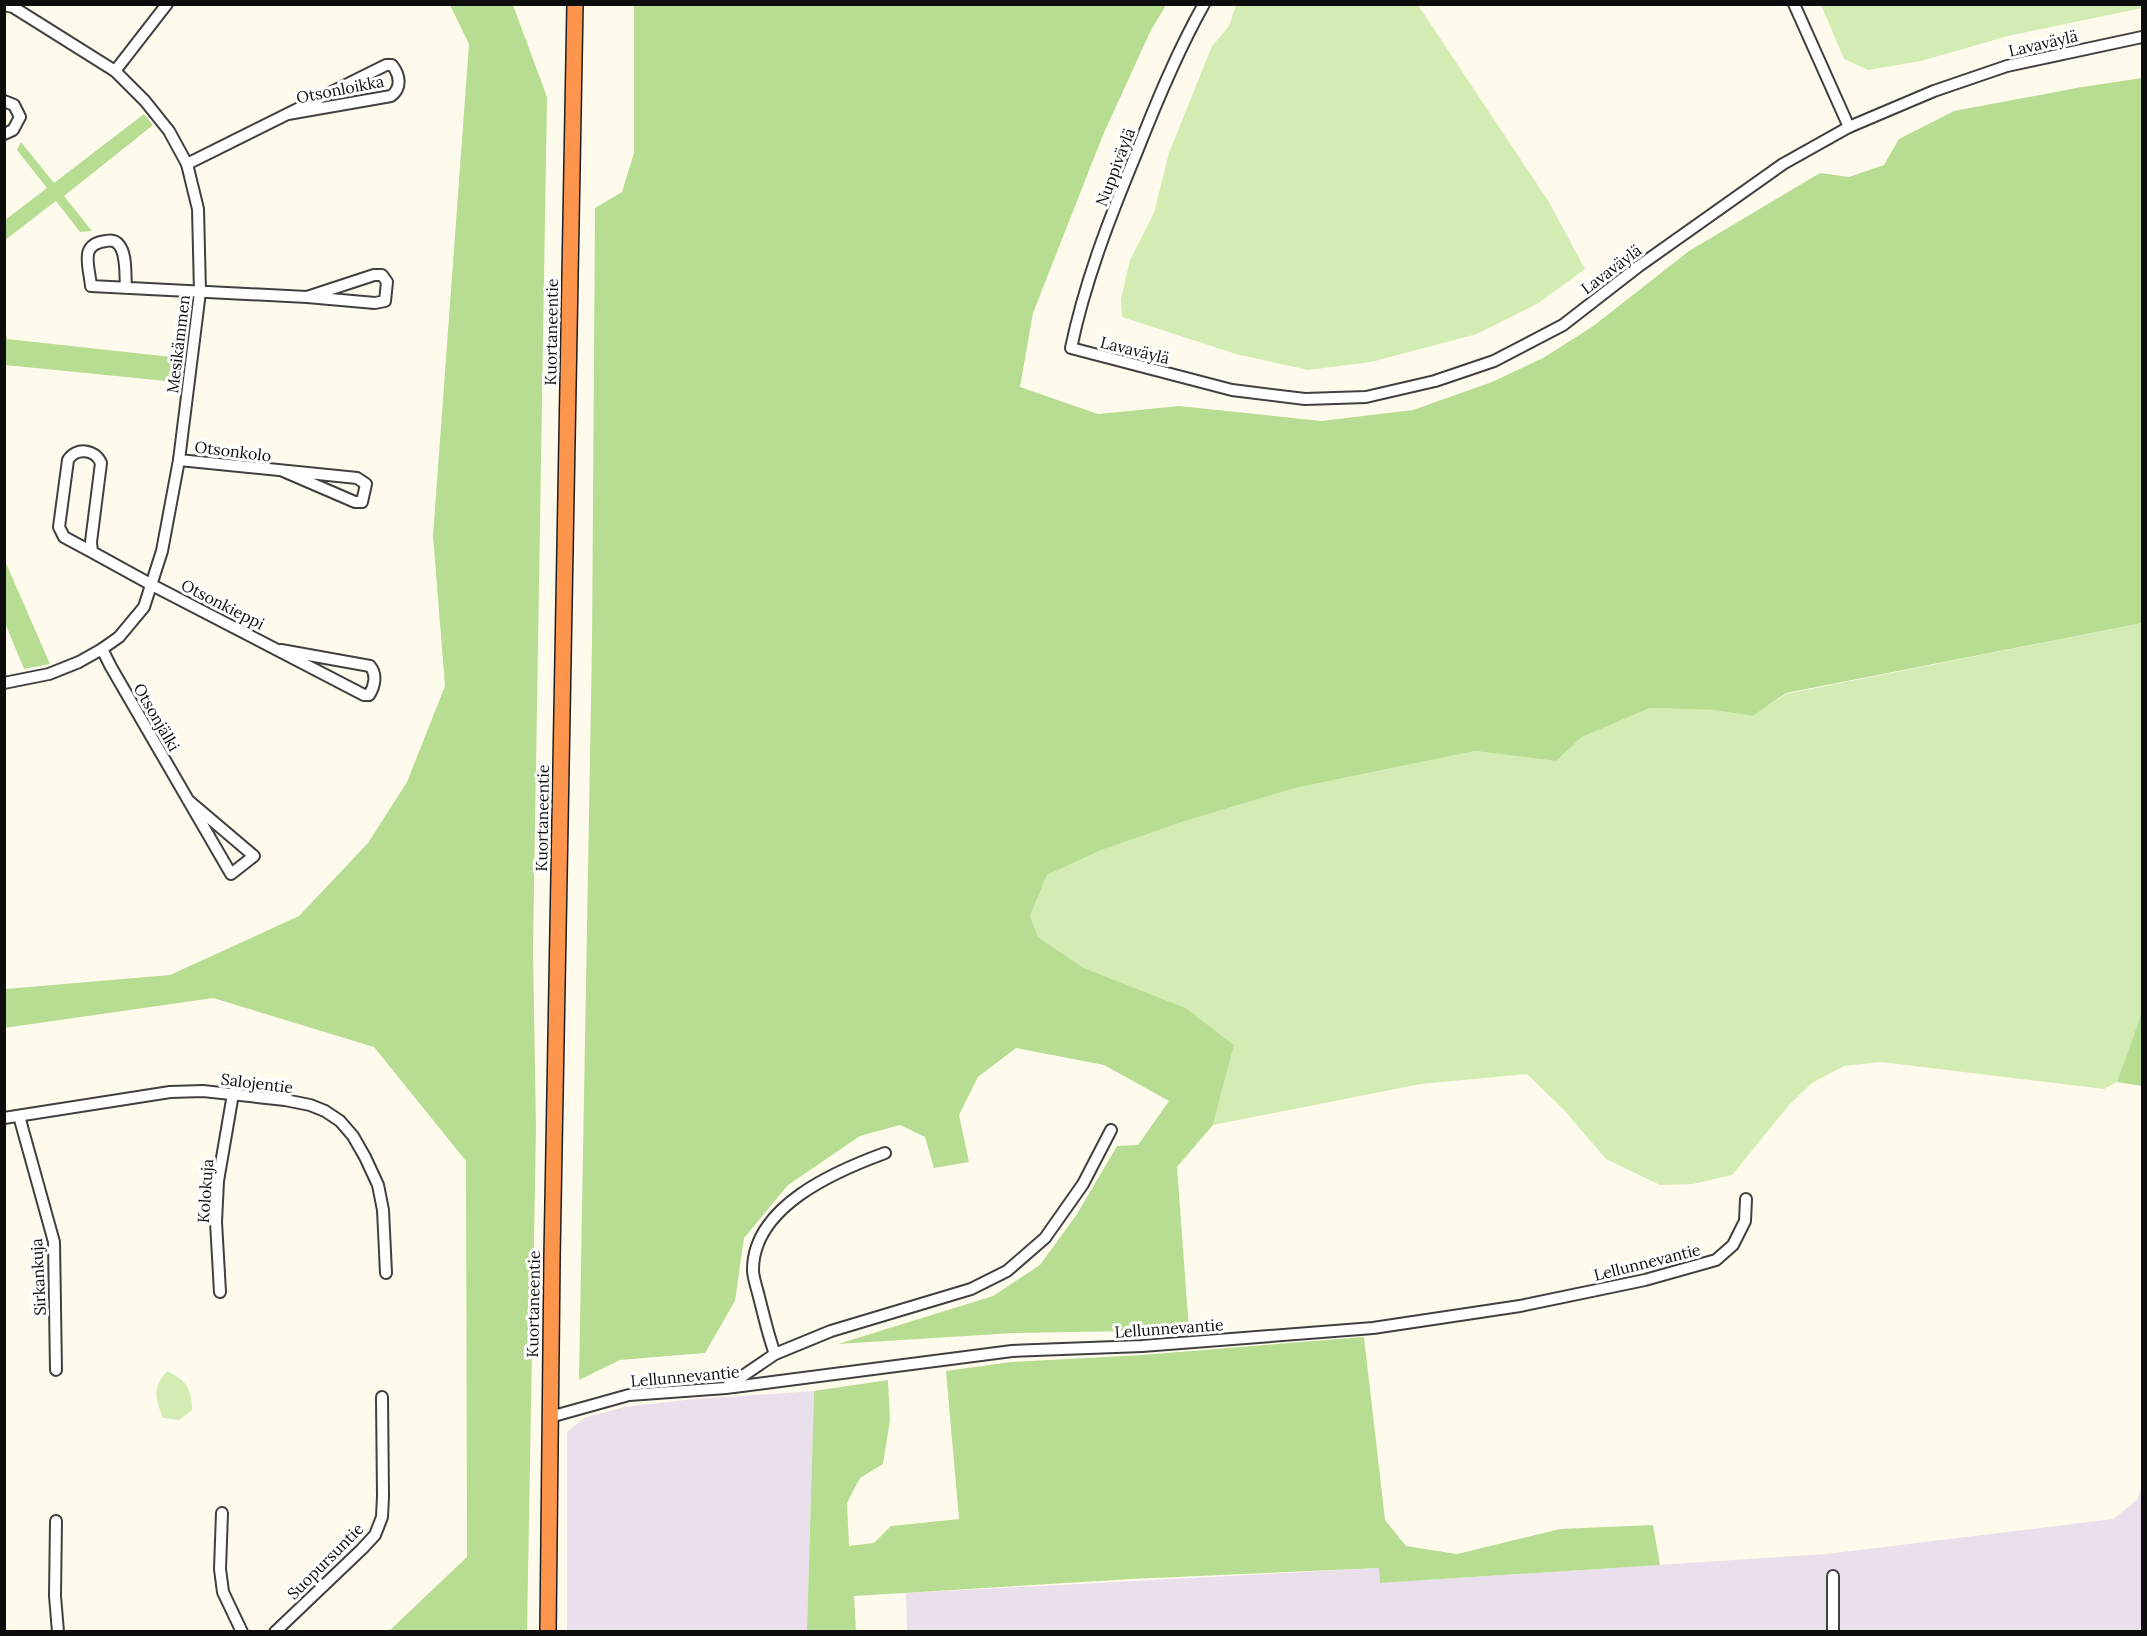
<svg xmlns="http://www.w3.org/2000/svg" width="2147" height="1636" font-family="Lora,serif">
<rect width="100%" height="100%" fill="#fffbec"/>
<g fill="#eae0ec">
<polygon points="814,1391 807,1631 567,1631 567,1432 584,1418 624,1407 693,1399"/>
<polygon points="2142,1487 2142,1631 907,1632 906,1593 1379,1568 1380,1583 1826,1554 2113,1519 2137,1500"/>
</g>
<g fill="#d3ecb4">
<polygon points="2142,4 2142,8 2008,36 1921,61 1868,70 1844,59 1821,5"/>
<polygon points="1236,5 1418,5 1549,202 1585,269 1537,304 1477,334 1371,362 1308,370 1236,354 1122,317 1121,299 1130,260 1154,213 1169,153 1212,46 1229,26"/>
<polygon points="2142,623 2142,1012 2117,1082 2104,1089 1881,1062 1844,1066 1812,1083 1790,1104 1732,1175 1693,1184 1660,1185 1606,1159 1564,1110 1527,1074 1421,1084 1213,1125 1234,1045 1186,1008 1084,968 1038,937 1030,916 1047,875 1100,850 1185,821 1295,788 1475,751 1556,761 1582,737 1650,708 1714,710 1753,716 1786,694"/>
<path d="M167,1371C186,1380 192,1389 192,1410L179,1420L163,1418C155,1397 152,1389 167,1371Z"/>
</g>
<g fill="#b7dd92">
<polygon points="450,5 513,5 547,97 533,950 536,1128 527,1632 389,1631 467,1557 466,1161 374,1047 213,998 4,1028 5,989 170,975 299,916 368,843 407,782 445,686 433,536 469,44"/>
<polygon points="634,5 1166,5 1150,32 1103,135 1033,313 1020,387 1098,414 1179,406 1321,421 1413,410 1492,382 1543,358 1592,327 1689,251 1820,173 1849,177 1884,165 1899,139 1954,111 2082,87 2142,78 2142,623 1786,693 1753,716 1714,710 1650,708 1582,737 1556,761 1475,751 1295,788 1185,821 1101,850 1047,875 1030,916 1038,937 1084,968 1186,1008 1234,1045 1213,1125 1177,1167 1189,1330 1014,1333 838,1344 993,1296 1040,1265 1077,1214 1117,1146 1138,1145 1169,1101 1104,1065 1016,1048 978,1077 959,1115 969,1162 934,1168 925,1137 900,1125 860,1136 788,1185 744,1238 735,1301 705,1353 620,1360 579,1380 592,644 595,208 622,192 634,153"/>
<polygon points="144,114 153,125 64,196 92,231 80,232 56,201 5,240 5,220 47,188 17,150 21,142 54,183"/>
<polygon points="5,330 7,339 181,358 176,382 5,365"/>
<polygon points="4,561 5,561 50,664 24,669 5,623"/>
<polygon points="2142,1012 2142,1086 2117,1082"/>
<polygon points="1364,1337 1385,1520 1406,1546 1457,1554 1560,1529 1653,1525 1660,1565 1380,1583 1379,1568 1132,1579 854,1596 856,1631 807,1631 814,1391 888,1380 890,1420 883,1464 860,1478 847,1503 849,1546 874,1543 891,1526 959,1519 946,1371 1011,1362 1142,1355"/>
</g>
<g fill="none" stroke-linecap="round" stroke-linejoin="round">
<g stroke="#404040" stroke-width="14">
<g id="minor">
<path d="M1204,4C1177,52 1156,103 1136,154C1110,217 1085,281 1071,348L1232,390L1305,399L1366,397L1435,381L1494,361L1563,325L1639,266L1783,164L1849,127L1934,91L2007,66L2142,37"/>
<polyline points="1794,4 1849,127"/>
<polyline points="4,5 13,7 115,71 145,101 169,131 187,164 198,209 200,292 179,460 162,551 144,607 119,637 102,649 79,662 49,674 4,683"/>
<polyline points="115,71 167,4"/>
<polyline points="4,101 14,105 20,117 13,130 4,134"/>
<path d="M187,164L386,65H392C400,75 402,88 391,96L288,114"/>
<path d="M126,288C125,276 127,254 119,245C116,241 111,240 106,241C79,244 89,265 91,286L307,297L375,303L385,301L387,282L382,275H374L307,297"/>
<polyline points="179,460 357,478 366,484 362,502 355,502 283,471"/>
<path d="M92,552L64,537L59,527L68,460C76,447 95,449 101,463L91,542L92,552L152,585L364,695H369C375,686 377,674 370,666L281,650"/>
<polyline points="102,649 111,667 231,874 254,856 188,800"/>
<polyline points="19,1116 54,1242 56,1370"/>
<polyline points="4,1118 170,1092 203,1091 285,1100 310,1105 325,1111 340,1121 353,1136 365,1157 378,1185 383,1210 386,1273"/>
<polyline points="220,1292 216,1222 218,1181 233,1094"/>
<path d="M775,1354C768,1335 764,1316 759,1297C757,1288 753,1278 753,1270C753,1206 836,1171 885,1153"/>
<polyline points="728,1386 775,1354 831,1331 971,1289 1007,1271 1045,1238 1083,1184 1111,1130"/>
<polyline points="550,1417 629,1395 726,1388 1012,1351 1142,1346 1373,1328 1520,1306 1645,1280 1716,1260 1733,1245 1745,1221 1746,1199"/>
<polyline points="222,1513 220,1569 223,1592 242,1632"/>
<polyline points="56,1521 55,1596 58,1632"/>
<polyline points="1833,1576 1833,1632"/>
<polyline points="275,1632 362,1549 375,1535 382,1517 383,1496 382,1397"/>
</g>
</g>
<g stroke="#1e1e1e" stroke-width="18">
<polyline id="highway" points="548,1632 552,1257 575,4"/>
</g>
<use href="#minor" stroke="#fff" stroke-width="10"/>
<use href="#highway" stroke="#fd964c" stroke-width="15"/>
</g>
<g text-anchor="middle" stroke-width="6" stroke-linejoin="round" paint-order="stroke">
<g font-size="16" fill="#0d0d0d" stroke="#fff">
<text transform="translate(2043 43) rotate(-13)" y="6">Lavaväylä</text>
<text transform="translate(340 89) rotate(-11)" y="6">Otsonloikka</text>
<text transform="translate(1115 167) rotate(-69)" y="6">Nuppiväylä</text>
<text transform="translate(1611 269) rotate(-37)" y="6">Lavaväylä</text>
<text transform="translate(551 332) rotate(-89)" y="6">Kuortaneentie</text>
<text transform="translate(178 344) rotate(-83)" y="6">Mesikämmen</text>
<text transform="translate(1135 350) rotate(14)" y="6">Lavaväylä</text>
<text transform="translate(233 451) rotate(7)" y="6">Otsonkolo</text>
<text transform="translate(223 604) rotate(27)" y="6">Otsonkieppi</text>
<text transform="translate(157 717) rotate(60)" y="6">Otsonjälki</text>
<text transform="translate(542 818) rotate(-89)" y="6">Kuortaneentie</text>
<text transform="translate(257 1083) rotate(7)" y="6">Salojentie</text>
<text transform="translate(205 1191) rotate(-86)" y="6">Kolokuja</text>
<text transform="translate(1647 1262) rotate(-14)" y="6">Lellunnevantie</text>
<text transform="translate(38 1277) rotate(-93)" y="6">Sirkankuja</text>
<text transform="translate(533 1304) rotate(-89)" y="6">Kuortaneentie</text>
<text transform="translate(1169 1328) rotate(-4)" y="6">Lellunnevantie</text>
<text transform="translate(685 1376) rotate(-5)" y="6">Lellunnevantie</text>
<text transform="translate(325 1561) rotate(-45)" y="6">Suopursuntie</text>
</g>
</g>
<rect width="2147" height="1636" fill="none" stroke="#0d0d0d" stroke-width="12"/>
</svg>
